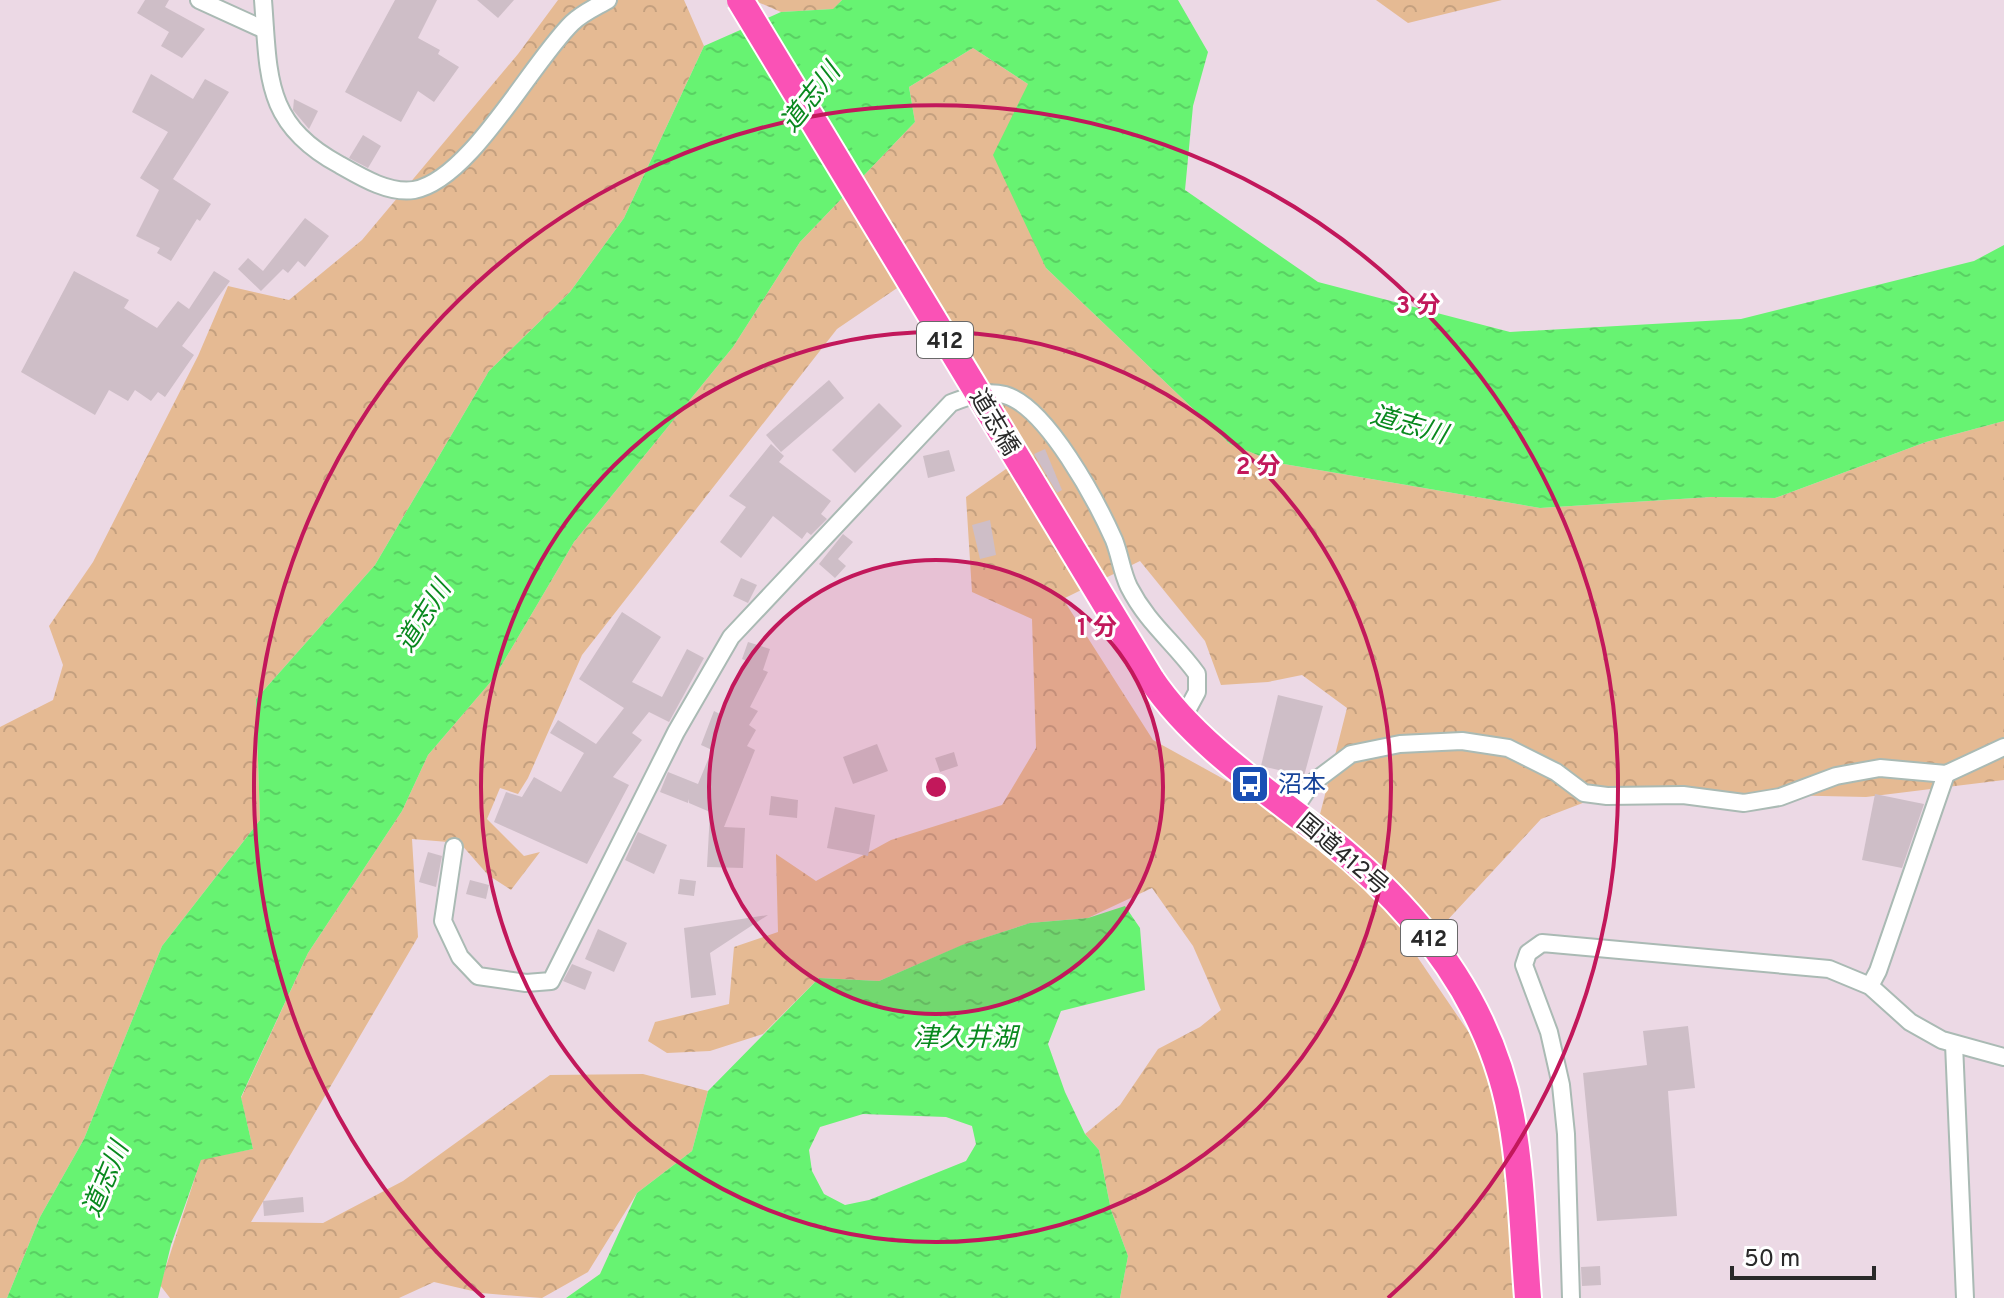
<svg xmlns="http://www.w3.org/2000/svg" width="2004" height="1298" font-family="Overpass,'Noto Sans JP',sans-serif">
<defs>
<pattern id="forest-crowns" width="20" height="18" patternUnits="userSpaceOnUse" patternTransform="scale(2)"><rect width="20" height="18" fill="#e5ba93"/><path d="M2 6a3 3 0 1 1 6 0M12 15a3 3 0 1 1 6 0" fill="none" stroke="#c4a07f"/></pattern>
<pattern id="water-ripples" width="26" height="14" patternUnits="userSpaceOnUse" patternTransform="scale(2)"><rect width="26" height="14" fill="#67f372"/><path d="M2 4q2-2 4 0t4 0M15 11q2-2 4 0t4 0" fill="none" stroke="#59d063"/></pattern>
</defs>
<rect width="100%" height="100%" fill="#ecd9e5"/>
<g fill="url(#forest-crowns)" fill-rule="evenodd">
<polygon points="558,0 684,0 704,46 624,218 570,292 489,371 375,565 256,699 260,820 162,946 84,1139 40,1217 7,1298 0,1298 0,727 53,700 63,665 49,626 93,562 198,356 228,286 289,300 362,240 518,54"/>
<polygon points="753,0 842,0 834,9 781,12"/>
<polygon points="1376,0 1502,0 1408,23"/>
<path d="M973,48L1028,84L1046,268L1230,444L1278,463L1540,508L1711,497L1775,498L1926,442L2004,421V780L1866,797L1614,791L1541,819L1443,925L1401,933L1472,1037L1499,1102L1538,1298H1120L1128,1256L1111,1210L1099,1150L1085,1134L1120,1105L1158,1049L1200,1027L1221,1010L1193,946L1152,888L1088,918L1030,923L963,945L879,981L819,978L763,1034L710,1051L667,1053L648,1041L655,1022L729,1004L734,947L778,932L776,854L816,881L891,840L1002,805L1036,748L1032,619L972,592L966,497L1026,455L903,284L837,329L582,655L528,778L518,794L500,788L487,819L524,856L540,852L511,890L488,875L460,843L412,839L418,937L251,1222L323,1223L403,1181L550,1075L643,1074L708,1091L692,1151L637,1193L588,1272L542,1298L481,1293L434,1282L399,1298H170L160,1285L201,1159L253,1149L241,1098L308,953L402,811L428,755L494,678L574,542L733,347L800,242L915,122L909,87ZM1140,561L1205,641L1221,685L1268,682L1302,675L1347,708L1316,830L1153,740L1063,599Z"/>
</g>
<g fill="url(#water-ripples)" fill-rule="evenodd">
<polygon points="842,0 1178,0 1208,52 1193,106 1185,190 1318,282 1510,332 1741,319 1974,261 2004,245 2004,421 1926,442 1775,498 1711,497 1540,508 1278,463 1230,444 1046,268 993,155 1028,84 973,48 909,87 915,122 800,242 733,347 574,542 494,678 428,755 402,811 308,953 241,1097 253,1149 201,1160 171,1245 158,1298 7,1298 40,1217 84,1139 162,946 260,820 256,699 375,565 489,371 570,292 624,218 704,46 781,12 833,9"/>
<path d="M1125,906L1140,928L1145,990L1061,1011L1048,1044L1065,1092L1085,1134L1099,1150L1111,1210L1128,1256L1120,1298H566L600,1274L637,1193L692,1151L708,1091L819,978L879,981L962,945L1030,923L1088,918ZM863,1114L946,1117L972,1126L976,1144L966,1161L869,1200L845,1205L824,1194L812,1171L809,1150L820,1127Z"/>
</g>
<g fill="#cebec7">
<polygon points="145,0 169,0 165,7 205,29 182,58 161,46 169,32 137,13"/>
<polygon points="395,0 437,0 418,38 440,50 438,54 459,67 434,102 418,91 401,122 345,92"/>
<polygon points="477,0 514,0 498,18"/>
<polygon points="151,74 193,99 205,79 229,92 173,179 211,204 200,221 197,219 171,261 157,253 160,248 136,236 159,190 140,178 168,132 132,112"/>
<polygon points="294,99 318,111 309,129 293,110"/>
<polygon points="363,135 381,146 368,168 349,158"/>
<polygon points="305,218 329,236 305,267 298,261 288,273 283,269 261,291 238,269 248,258 263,271"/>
<polygon points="74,271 129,300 124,308 157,328 178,301 189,309 214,271 230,281 182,346 194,355 165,397 158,392 151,401 135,390 128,401 109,390 95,415 21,372"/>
<polygon points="829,380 844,398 781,452 766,435"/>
<polygon points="879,403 902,426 855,473 832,450"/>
<polygon points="771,444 784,456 779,462 831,501 821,514 827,519 811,535 807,532 802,539 773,516 741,558 720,542 746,507 729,496"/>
<polygon points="1045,449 1062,490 1057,493 1034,454"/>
<polygon points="949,450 955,471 928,478 923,456"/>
<polygon points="990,520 996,555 980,559 972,525"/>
<polygon points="843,534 853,542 838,559 846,566 835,578 819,564"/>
<polygon points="741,578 757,585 748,603 733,596"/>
<polygon points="622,612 661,637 632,682 662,697 687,649 704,658 669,722 649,712 632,733 642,740 613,777 629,785 587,864 494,822 506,792 522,797 534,777 561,792 584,753 550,733 558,720 596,744 624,708 579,679"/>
<polygon points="748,642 770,649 763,670 768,672 750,707 758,711 749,725 756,730 747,746 755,750 724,827 745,828 743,868 707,867 710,812 689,803 689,799 688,803 660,792 668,772 698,784 712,750 701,745 714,711 720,714 747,661 742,659"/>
<polygon points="1278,695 1323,706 1304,776 1261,766"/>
<polygon points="877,744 888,771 853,784 843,757"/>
<polygon points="954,752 958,766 940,772 935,758"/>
<polygon points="1875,794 1924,804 1902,868 1862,860"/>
<polygon points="771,796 798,800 797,818 769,815"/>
<polygon points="835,807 875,815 868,856 827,848"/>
<polygon points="638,832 667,845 654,874 625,860"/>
<polygon points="428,852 442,856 436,887 419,882"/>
<polygon points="680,879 696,881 694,896 678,894"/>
<polygon points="470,880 489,885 486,899 466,894"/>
<polygon points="768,915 710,953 716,995 691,998 684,928"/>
<polygon points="598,929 627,943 614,972 585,959"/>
<polygon points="572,964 592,972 585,990 563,981"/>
<polygon points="1688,1026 1695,1088 1668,1091 1677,1216 1597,1221 1583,1073 1647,1065 1643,1031"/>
<polygon points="303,1197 304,1212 264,1216 263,1201"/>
<polygon points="1600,1266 1601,1285 1582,1286 1581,1267"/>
</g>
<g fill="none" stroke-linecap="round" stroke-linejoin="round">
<g stroke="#aabab4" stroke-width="20">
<g id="minor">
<polyline points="199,0 265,30"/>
<path d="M263,0C269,77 264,124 340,165C361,177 389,194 414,190C470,180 531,63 572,23C582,13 596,7 608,0"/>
<polyline points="1293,811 1311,784 1351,754 1400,744 1462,741 1508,748 1556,772 1584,793 1607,796 1683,795 1744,803 1780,797 1836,776 1880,768 1946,774 2004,747"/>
<path d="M454,847L443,921L460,957L478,976L526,983L551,981L676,732L731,637L951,403C969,396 986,390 1005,395C1047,407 1097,502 1114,540C1120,555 1122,573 1129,587C1148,624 1174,642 1197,674V692L1183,718"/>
<polyline points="1870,986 1878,971 1946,774"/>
<polyline points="1954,1044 1965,1298"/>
<polyline points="1571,1298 1566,1134 1561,1085 1549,1032 1524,965 1528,953 1542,943 1829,969 1870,986 1910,1022 1942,1040 2004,1057"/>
</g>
</g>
<g stroke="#fff" stroke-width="30">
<path id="trunk" d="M1151,679C1194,743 1267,791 1327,838C1416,909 1490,1001 1511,1116C1522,1176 1523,1238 1528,1298"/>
</g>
<use href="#minor" stroke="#fff" stroke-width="16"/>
<use href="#trunk" stroke="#fa52b6" stroke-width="26"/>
<g stroke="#fff" stroke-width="30" stroke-linecap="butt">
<polyline id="trunk-bridge" points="740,0 1151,679"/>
</g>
<use href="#trunk-bridge" stroke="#fa52b6" stroke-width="26"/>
</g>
<circle cx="936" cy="787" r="227" fill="#c2185b" fill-opacity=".12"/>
<g fill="none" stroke="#c2185b" stroke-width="4">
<circle cx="936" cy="787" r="227"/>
<circle cx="936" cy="787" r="455"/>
<path d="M484 1298A682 682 0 1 1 1388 1298"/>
</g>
<defs>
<g id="bus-square" transform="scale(2)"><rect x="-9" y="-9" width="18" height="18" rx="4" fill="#1a4fb4" stroke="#fff"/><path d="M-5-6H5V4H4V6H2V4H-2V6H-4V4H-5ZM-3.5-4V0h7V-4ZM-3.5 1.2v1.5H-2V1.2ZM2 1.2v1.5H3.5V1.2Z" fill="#fff"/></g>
</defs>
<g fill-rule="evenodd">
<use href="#bus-square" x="1250" y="784"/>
</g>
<g text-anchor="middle" stroke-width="6" stroke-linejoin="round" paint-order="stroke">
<g fill="#fff" stroke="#696969" stroke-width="2">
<rect x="917" y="322" width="56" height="36" rx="6"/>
<rect x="1401" y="920" width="56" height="36" rx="6"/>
</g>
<g font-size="22" font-weight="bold" fill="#292929">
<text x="945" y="348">412</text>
<text x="1429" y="946">412</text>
</g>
<g font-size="24" fill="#292929" stroke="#fff">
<text transform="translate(995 422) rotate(59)" y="8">道志橋</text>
<text transform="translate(1343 854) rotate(40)" y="8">国道412号</text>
</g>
<g font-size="24" fill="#164399" stroke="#fff" text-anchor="start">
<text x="1278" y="792">沼本</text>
</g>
<g font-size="26" font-style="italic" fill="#09891e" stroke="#fff">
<text transform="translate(810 97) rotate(-52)" y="9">道志川</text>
<text transform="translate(1409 424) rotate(16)" y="9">道志川</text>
<text transform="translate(423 616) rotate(-58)" y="9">道志川</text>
<text x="965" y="1046">津久井湖</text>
<text transform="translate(105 1179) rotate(-67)" y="9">道志川</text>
</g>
</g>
<circle cx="936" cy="787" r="12" fill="#c2185b" stroke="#fff" stroke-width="4"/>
<g font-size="24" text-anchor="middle" font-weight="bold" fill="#c2185b" stroke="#fff" stroke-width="6" stroke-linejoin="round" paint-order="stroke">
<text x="1418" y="313">3 分</text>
<text x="1258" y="474">2 分</text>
<text x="1097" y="635">1 分</text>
</g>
<path d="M1732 1266v12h142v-12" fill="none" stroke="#292929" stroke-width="4"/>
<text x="1744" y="1266" font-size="24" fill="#292929" stroke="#ffffff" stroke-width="6" paint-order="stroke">50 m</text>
</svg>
